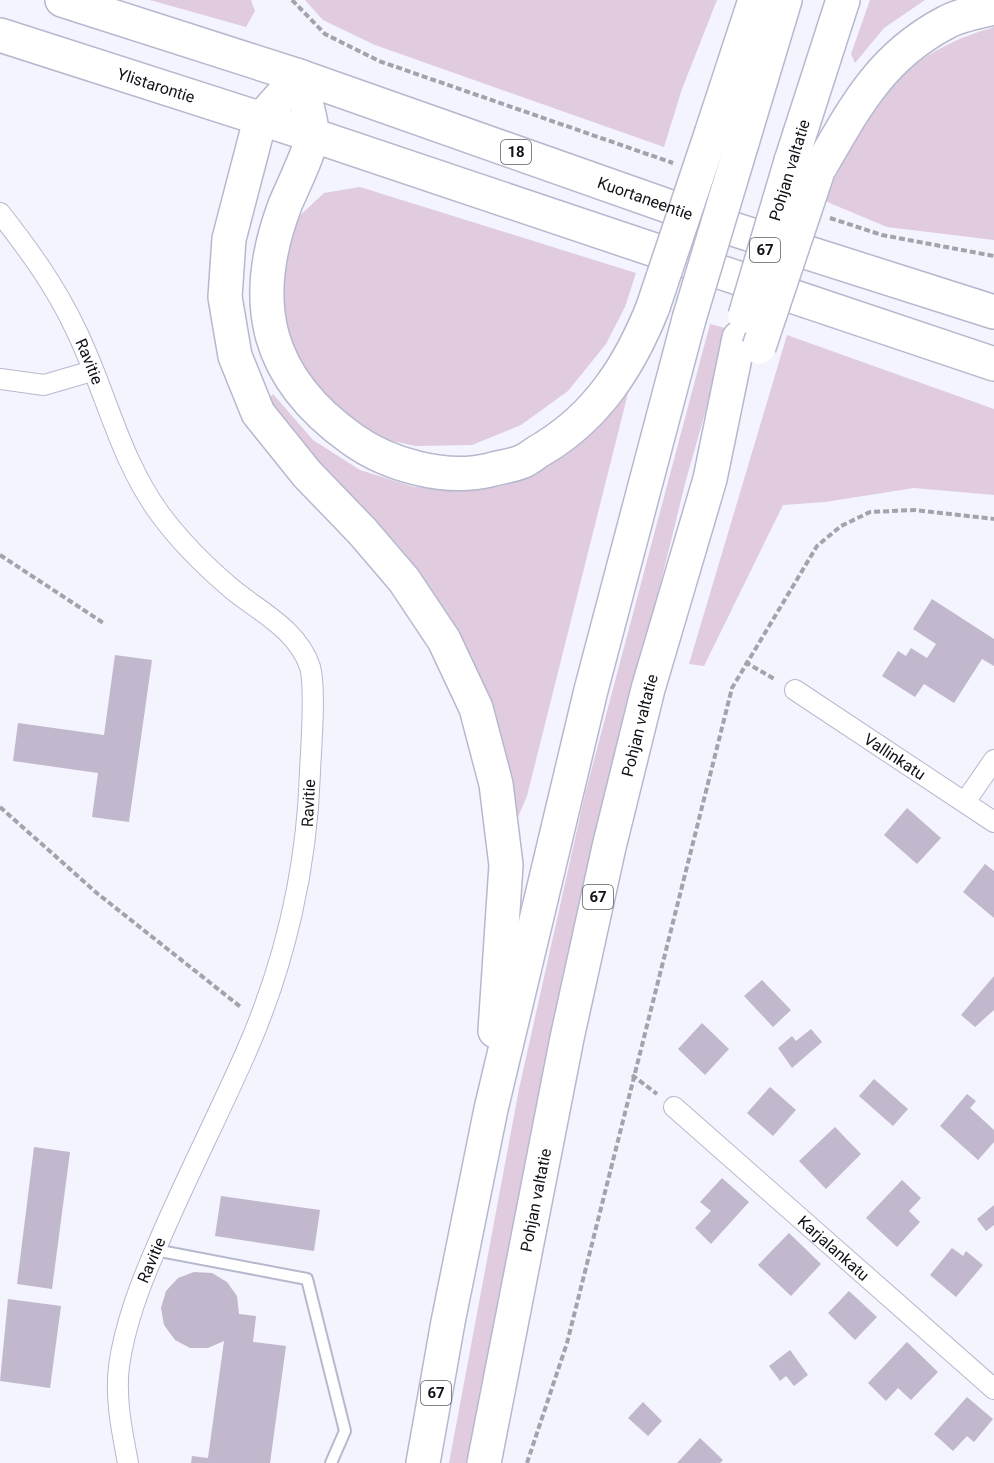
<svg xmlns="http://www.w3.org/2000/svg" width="994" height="1463" font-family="Roboto,sans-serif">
<rect width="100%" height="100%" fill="#f3f4fd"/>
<g fill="#e0ccde">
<polygon points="150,0 251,0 255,11 246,27"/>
<polygon points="305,0 717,0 682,89 664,147 375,45 323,20"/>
<polygon points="870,0 925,0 884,28 855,63 851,54"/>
<path d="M994,27V240L887,227L825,201C852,139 883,75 947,45C962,37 978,32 994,27Z"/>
<polygon points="360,187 636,273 625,307 606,344 568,391 521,425 472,445 416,446 366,436 321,400 293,356 279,311 285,263 296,219 324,193"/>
<polygon points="710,324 729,329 686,480 596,846 472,1463 449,1463 519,1089 585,794"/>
<polygon points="787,335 994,409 994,495 914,488 825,502 783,505 704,666 689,664"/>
<polygon points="632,377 527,796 516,822 501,733 472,657 438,600 399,546 347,495 267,401 273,394 313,440 360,470 414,487 467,489"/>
</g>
<g fill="#c1b8cd">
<polygon points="932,599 994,639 994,666 982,659 954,703 924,684 915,697 882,676 898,651 906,656 911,648 927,658 936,644 913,629"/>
<polygon points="115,655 152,660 129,822 92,817 98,773 13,761 18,723 104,735"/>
<polygon points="907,808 941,838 917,864 884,835"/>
<polygon points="985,864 994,871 994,918 963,892"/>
<polygon points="994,976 994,1010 975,1027 961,1015"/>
<polygon points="762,980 791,1010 773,1027 744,996"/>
<polygon points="702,1023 729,1049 705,1075 678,1049"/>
<polygon points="811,1029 822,1042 792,1068 778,1048 792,1036 796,1041"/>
<polygon points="874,1079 908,1109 893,1126 859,1096"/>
<polygon points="770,1087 796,1110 773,1136 747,1113"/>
<polygon points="967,1094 976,1101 970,1108 994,1130 994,1142 978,1160 940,1126"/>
<polygon points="835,1127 861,1154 826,1189 799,1161"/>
<polygon points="34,1147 70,1152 52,1289 17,1284"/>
<polygon points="722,1178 749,1202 711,1244 695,1228 711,1211 700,1202"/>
<polygon points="902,1180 921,1198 909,1211 920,1222 897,1247 866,1218"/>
<polygon points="221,1196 320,1210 314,1251 215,1236"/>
<polygon points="994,1205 994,1225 986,1231 977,1219"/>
<polygon points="789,1233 821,1264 791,1296 758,1265"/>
<polygon points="952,1248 963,1256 966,1251 983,1265 956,1297 930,1275"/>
<polygon points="194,1272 212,1273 227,1282 237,1296 239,1314 256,1316 253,1342 286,1346 270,1463 191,1463 192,1456 208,1458 224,1341 208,1348 190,1348 175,1340 164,1325 161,1308 166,1291 178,1278"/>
<polygon points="849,1291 877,1317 855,1340 828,1313"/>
<polygon points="8,1299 61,1306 50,1388 0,1381"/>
<polygon points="907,1342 938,1372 911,1400 898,1388 886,1401 868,1383"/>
<polygon points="790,1350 808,1375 794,1386 786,1376 780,1381 769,1366"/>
<polygon points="967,1397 993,1419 974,1442 967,1436 953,1451 934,1434"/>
<polygon points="643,1402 662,1421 648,1436 628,1418"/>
<polygon points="700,1438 723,1460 720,1463 677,1463"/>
</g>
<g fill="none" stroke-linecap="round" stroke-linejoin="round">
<g stroke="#b6b8ce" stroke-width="14">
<polyline id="service" points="155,1250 307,1279 345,1431 331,1463"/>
</g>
<g stroke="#b6b8ce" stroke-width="22">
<g id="minor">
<path id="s1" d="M0,213C29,250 56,287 76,330C106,391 119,458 160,514C180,541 206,567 232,589C260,612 298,630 310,667C316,689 311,747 310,772C307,867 285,963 247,1050C218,1116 185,1180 157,1246C140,1285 125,1324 119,1366C115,1399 122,1431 128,1463"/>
<polyline points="0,379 44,385 92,371"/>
<path id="s2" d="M795,690L994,822"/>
<polyline points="965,802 994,760"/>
<path id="s3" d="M674,1107L994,1389"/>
</g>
</g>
<g stroke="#b6b8ce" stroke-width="36">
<g id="trunk">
<path id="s4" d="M62,0L299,76L733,229L994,312"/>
<path id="s5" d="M0,35L312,135L994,364"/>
<polyline points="299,76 260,120 229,239 225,297 235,356 258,413 307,474 362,531 404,580 444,640 476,708 496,784 506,865 495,1031"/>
<path d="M299,76C303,94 311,114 312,133C313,146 291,190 285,205C248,303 266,378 352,439C388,465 446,481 490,470C500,467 511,466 521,462C529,459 536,452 544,448C598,415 630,365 653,307"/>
<polyline points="712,131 755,0"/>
<polyline points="742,143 785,0"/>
<polyline points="791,161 843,0"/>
<path d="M818,171C854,109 879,58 945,23C959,15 978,12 994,8"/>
<polyline points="423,1463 448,1322 491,1109 591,690 689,319"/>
<path id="s6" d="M484,1463L567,1038L609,847L648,689L710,479L739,338"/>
</g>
</g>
<g stroke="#a2a3ab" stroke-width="4" stroke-dasharray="6 3" stroke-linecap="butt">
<polyline points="292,0 325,34 379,61 673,163"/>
<polyline points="830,218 882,235 994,256"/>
<polyline points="0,555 105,624"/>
<polyline points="745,662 776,680"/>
<polyline points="0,807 98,894 242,1008"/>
<polyline points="632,1075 657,1094"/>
<polyline points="527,1463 567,1343 732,688 817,546 841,526 870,512 915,510 994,519"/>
</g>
<use href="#service" stroke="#fff" stroke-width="10"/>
<use href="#minor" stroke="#fff" stroke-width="20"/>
<use href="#trunk" stroke="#fff" stroke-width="33"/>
<g stroke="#b6b8ce" stroke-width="36" stroke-linecap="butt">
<g id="trunk-bridge">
<polyline points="653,307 712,131"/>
<polyline points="745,316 791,161"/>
<polyline points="689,319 742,143"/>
<polyline points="759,347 818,171"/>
</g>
</g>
<use href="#trunk-bridge" stroke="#fff" stroke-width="33"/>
</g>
<g text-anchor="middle" stroke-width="6" stroke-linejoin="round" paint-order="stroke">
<g fill="#fff" stroke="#58595e" stroke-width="1.5">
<rect x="501" y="140" width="30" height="24" rx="4.5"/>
<rect x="750" y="238" width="30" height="24" rx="4.5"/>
<rect x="583" y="885" width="30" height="24" rx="4.5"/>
<rect x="421" y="1381" width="30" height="24" rx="4.5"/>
</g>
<g font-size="15" font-weight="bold" fill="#111219">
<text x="516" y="157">18</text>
<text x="765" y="255">67</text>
<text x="598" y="902">67</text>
<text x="436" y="1398">67</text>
</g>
<g font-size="16" fill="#111219" stroke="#fff">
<text dy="6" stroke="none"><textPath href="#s5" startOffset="164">Ylistarontie</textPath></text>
<text transform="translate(789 170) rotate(-73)" y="6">Pohjan valtatie</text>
<text dy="6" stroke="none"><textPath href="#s4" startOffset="616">Kuortaneentie</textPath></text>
<text dy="6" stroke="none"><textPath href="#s1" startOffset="174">Ravitie</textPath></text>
<text dy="6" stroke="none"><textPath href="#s6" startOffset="754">Pohjan valtatie</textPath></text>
<text dy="6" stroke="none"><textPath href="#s2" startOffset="120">Vallinkatu</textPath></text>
<text transform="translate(308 803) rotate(-87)" y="6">Ravitie</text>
<text dy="6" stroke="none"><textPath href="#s6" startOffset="268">Pohjan valtatie</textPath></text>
<text dy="6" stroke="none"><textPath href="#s3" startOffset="213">Karjalankatu</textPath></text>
<text transform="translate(151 1260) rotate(-67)" y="6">Ravitie</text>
</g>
</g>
</svg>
